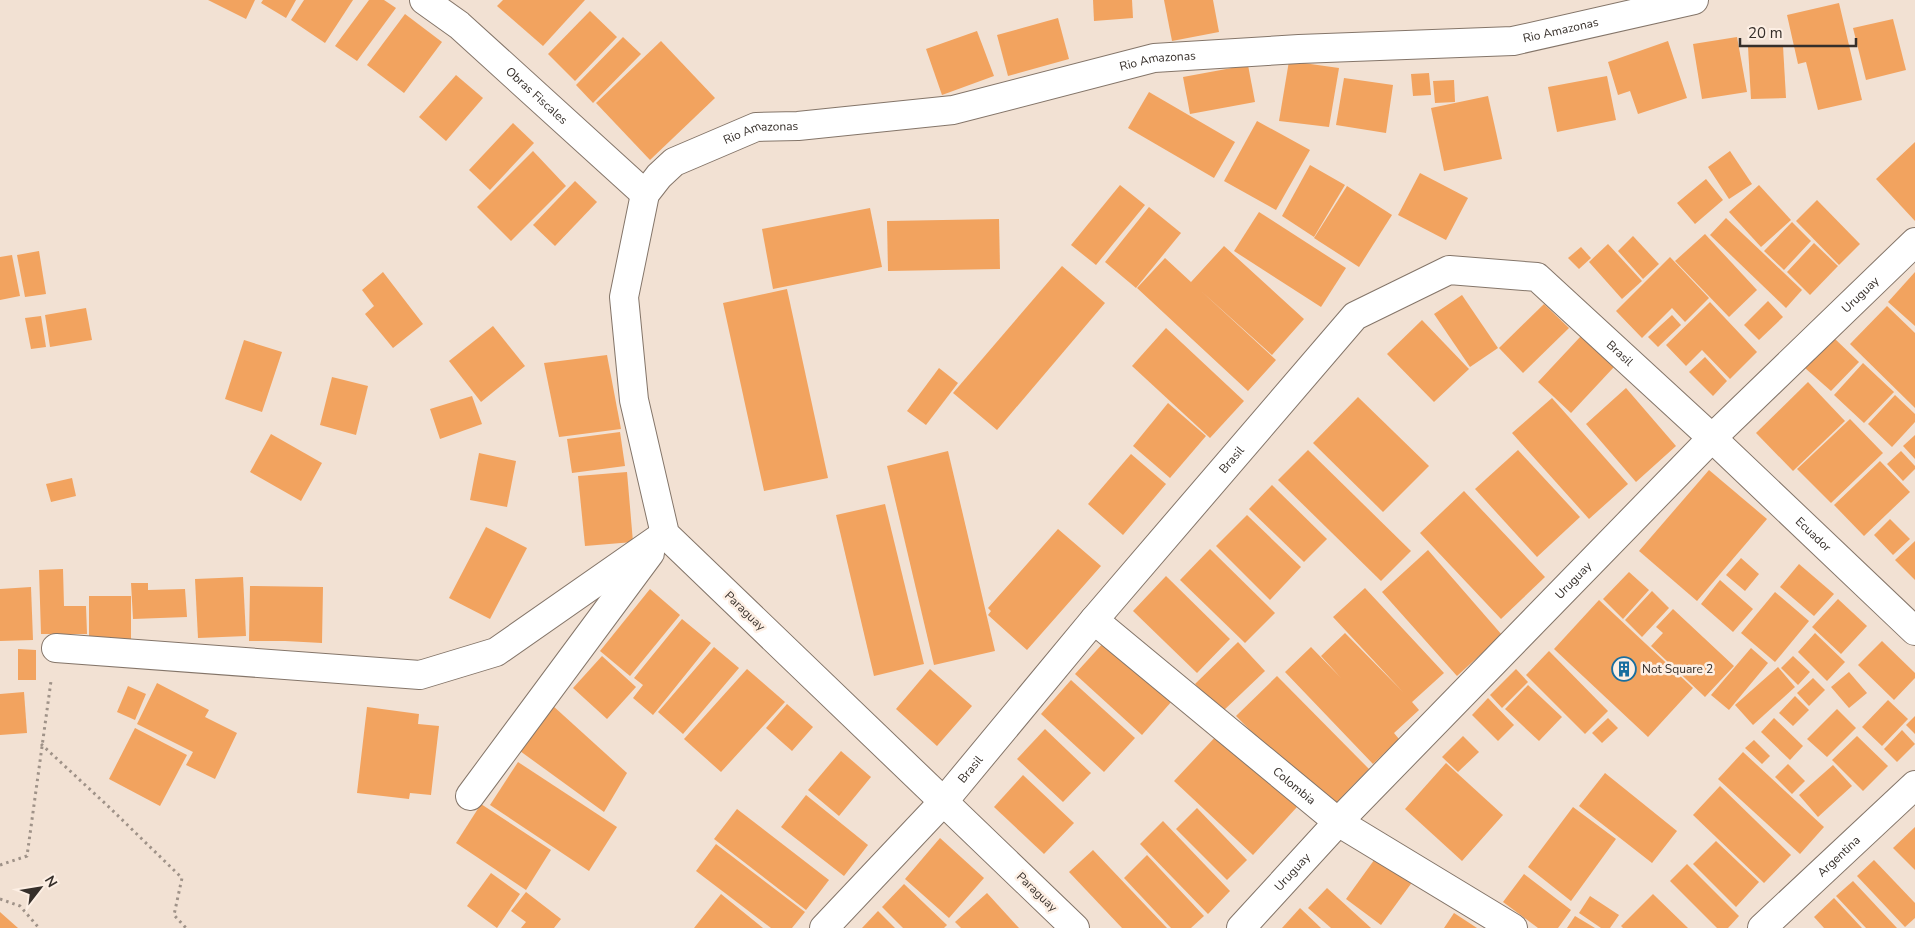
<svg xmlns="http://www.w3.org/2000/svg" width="1915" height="928" font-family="'Nunito Sans',sans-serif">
<rect width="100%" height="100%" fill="#f2e1d3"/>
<g fill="#f2a35f">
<polygon points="208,0 255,0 246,19"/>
<polygon points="263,0 296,0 286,18 261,3"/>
<polygon points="304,0 353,0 325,43 291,20"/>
<polygon points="369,0 384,0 396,8 357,61 335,46"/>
<polygon points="503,0 585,0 543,46 497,6"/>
<polygon points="1093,0 1132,0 1133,18 1094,21"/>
<polygon points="1164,0 1213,0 1219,32 1172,41"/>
<polygon points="1839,3 1862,100 1818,110 1806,62 1798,64 1787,15"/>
<polygon points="590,11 617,37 575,81 548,54"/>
<polygon points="405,14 442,42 404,93 367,65"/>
<polygon points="1058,18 1069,59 1008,76 997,35"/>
<polygon points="1893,19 1906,70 1866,80 1853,28"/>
<polygon points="977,31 994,76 942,95 926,49"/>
<polygon points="623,37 641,54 593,103 576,85"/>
<polygon points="1737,37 1747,92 1702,99 1693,44"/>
<polygon points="661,41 715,98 650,160 596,103"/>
<polygon points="1668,41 1687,98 1638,114 1630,91 1618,95 1608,62"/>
<polygon points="1783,46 1786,98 1751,99 1748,47"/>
<polygon points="1289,61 1339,68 1329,127 1279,121"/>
<polygon points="1248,65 1255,102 1190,114 1183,77"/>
<polygon points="1429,73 1431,95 1413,96 1411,74"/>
<polygon points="456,75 483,98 446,141 419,117"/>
<polygon points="1607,76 1616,120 1557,132 1548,87"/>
<polygon points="1344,78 1393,85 1386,133 1336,125"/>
<polygon points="1454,80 1455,102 1435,103 1433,81"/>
<polygon points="1149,92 1235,142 1214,178 1128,128"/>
<polygon points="1488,96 1502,159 1444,171 1431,108"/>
<polygon points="1257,121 1310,150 1276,210 1224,181"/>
<polygon points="513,123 534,143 490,190 469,170"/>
<polygon points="1915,142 1915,221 1876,179"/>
<polygon points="533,151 566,186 511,241 477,207"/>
<polygon points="1730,151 1752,184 1729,199 1708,167"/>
<polygon points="1310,165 1345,185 1314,237 1282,216"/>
<polygon points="1420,173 1468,198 1446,240 1398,215"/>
<polygon points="1706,179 1723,200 1695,224 1677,203"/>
<polygon points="575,181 597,202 555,246 533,225"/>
<polygon points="1120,185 1145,205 1096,265 1071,245"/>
<polygon points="1759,185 1791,220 1761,247 1729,212"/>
<polygon points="1347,186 1392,215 1359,267 1314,238"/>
<polygon points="1817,200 1860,244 1839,265 1796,221"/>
<polygon points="1149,207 1181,233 1136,288 1105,262"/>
<polygon points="870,208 882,267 773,289 762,229"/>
<polygon points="1259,212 1346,268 1321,307 1234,251"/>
<polygon points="1726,218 1802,290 1786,308 1710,235"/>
<polygon points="999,219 1000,269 888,271 887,221"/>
<polygon points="1792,222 1811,241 1784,270 1764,251"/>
<polygon points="1705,234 1757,290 1729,317 1675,261"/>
<polygon points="1633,236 1659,264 1643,279 1618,251"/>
<polygon points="1814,243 1838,266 1810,295 1787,272"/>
<polygon points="1608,244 1642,281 1622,299 1589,262"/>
<polygon points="1224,246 1304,319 1272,355 1201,291 1276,360 1248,391 1137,288 1165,258 1191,282"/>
<polygon points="1581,247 1591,258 1579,269 1568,258"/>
<polygon points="39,251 46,294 25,297 17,255"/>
<polygon points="12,255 20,296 0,300 0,257"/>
<polygon points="1670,257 1709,298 1685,322 1672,308 1642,338 1616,311"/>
<polygon points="1062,266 1105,303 997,430 953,393"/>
<polygon points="383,272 423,324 393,348 365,314 374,306 362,290"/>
<polygon points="1915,272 1915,326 1888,302"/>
<polygon points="787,289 828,478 764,491 723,303"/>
<polygon points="1462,295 1498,348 1470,367 1434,314"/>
<polygon points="1768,301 1783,317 1759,340 1744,325"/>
<polygon points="1710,302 1757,352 1730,379 1702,350 1686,366 1666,345"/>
<polygon points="1544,304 1569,328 1523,373 1499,348"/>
<polygon points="1887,306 1915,333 1915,408 1850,344"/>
<polygon points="86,308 92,340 50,347 45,315"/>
<polygon points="1672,315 1681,325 1658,347 1648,337"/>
<polygon points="41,316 46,347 31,349 25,318"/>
<polygon points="1422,320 1469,369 1434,402 1387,354"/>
<polygon points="493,326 525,366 481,402 449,361"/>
<polygon points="1166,328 1244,401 1210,438 1132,366"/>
<polygon points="1581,336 1614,367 1571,413 1538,382"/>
<polygon points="1833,337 1859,362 1831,391 1805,368"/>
<polygon points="244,340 282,352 262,412 225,399"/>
<polygon points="607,355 621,429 559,437 544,363"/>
<polygon points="1705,357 1727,381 1713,396 1689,372"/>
<polygon points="1863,363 1894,392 1864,423 1834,395"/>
<polygon points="939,368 958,383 926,425 907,411"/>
<polygon points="332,377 368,386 356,435 320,425"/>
<polygon points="1808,382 1845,421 1793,471 1756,433"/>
<polygon points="1626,388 1676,446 1636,482 1586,424"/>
<polygon points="1895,395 1915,414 1915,422 1892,447 1868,424"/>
<polygon points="472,396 482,424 440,439 430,409"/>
<polygon points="1358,397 1429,466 1383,512 1313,443"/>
<polygon points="1552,398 1628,484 1589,519 1512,433"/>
<polygon points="1168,403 1206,436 1170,478 1133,446"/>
<polygon points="1850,419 1883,453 1831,503 1797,469"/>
<polygon points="620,432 625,466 572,473 567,439"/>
<polygon points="271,434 322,463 301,501 250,472"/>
<polygon points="1915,435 1915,459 1903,446"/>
<polygon points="1308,450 1411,551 1381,581 1278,480"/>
<polygon points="1518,450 1580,517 1537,557 1475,489"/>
<polygon points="948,451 995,651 934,665 887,466"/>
<polygon points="1901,451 1915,466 1915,469 1903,481 1887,464"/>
<polygon points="479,453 516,461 507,507 470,500"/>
<polygon points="1131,454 1166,484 1123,535 1088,504"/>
<polygon points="1880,461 1910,492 1864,536 1834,505"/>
<polygon points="1709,470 1767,519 1697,601 1639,551"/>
<polygon points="627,472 633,542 585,546 578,476"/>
<polygon points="72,478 76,496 51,502 46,484"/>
<polygon points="1272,485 1327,539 1304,562 1249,509"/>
<polygon points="1464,491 1545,577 1501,619 1420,533"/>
<polygon points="885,504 924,664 874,676 836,515"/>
<polygon points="1247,515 1301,567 1270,600 1216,546"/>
<polygon points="1890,519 1910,539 1893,555 1874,535"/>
<polygon points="486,527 527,548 490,619 449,598"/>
<polygon points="1058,529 1101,566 1027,650 988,615 991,611 988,608"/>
<polygon points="1915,541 1915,580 1895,560"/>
<polygon points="1210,549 1275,613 1245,643 1180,580"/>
<polygon points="1428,550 1502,635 1457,676 1382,592"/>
<polygon points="1741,558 1759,574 1745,591 1726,575"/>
<polygon points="1799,564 1834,594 1814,616 1780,587"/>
<polygon points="63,569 64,606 86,606 87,634 41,634 39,570"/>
<polygon points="1629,572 1649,590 1623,619 1603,599"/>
<polygon points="1166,576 1230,639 1197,673 1133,611"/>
<polygon points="243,577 246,636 198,638 195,579"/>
<polygon points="1720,580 1753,609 1733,632 1701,604"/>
<polygon points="131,583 148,583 148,590 185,589 187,617 133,619"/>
<polygon points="250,586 323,587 322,643 285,641 249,641"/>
<polygon points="31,587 33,640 0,641 0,589"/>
<polygon points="1365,588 1444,673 1412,702 1419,710 1394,733 1399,739 1373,764 1285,672 1311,647 1341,678 1321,656 1345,633 1403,692 1333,617"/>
<polygon points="650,589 680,615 630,676 600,651"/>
<polygon points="1652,591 1669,608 1642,637 1625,620"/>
<polygon points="1775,592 1809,621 1775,662 1741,633"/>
<rect x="89" y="596" width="42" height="43"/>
<polygon points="1838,599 1867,626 1841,654 1812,627"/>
<polygon points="1599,600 1693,688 1648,737 1554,649"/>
<polygon points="1673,609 1734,666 1705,697 1651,646 1663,633 1656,627"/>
<polygon points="682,619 711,643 653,715 633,698 643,685 634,678"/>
<polygon points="1815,633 1845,662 1827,681 1798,652"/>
<polygon points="1105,641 1172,701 1142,735 1075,674"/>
<polygon points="1882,641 1915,673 1915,678 1894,700 1858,665"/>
<polygon points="1238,642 1265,671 1222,712 1195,684"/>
<polygon points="714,647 739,668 683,734 658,712"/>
<polygon points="1751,648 1768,663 1729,710 1711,695"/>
<polygon points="18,649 36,650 36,680 18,680"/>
<polygon points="1549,651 1608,711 1585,734 1526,675"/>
<polygon points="602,656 636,687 607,719 573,688"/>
<polygon points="1793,656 1810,672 1798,685 1781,668"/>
<polygon points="1778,667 1795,687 1753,725 1735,705"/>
<polygon points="747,669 785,702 721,772 684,739"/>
<polygon points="930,669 972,706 937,746 896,709"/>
<polygon points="1516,669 1528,682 1502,708 1490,695"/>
<polygon points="1849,672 1867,693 1849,708 1831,687"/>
<polygon points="1277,676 1369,769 1329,810 1236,716"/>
<polygon points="1813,678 1825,690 1809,706 1797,693"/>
<polygon points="1071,680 1135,738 1104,772 1041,714"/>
<polygon points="157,683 209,710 205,717 237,733 215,779 186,765 193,752 137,724"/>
<polygon points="1528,685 1562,717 1539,741 1505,709"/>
<polygon points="128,686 146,694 135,720 117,712"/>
<polygon points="24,692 27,733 0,735 0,694"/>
<polygon points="1795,696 1809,710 1793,726 1779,713"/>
<polygon points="1488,698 1514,725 1498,741 1472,715"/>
<polygon points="1888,700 1908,719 1882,746 1862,727"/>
<polygon points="787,704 813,727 792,751 766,728"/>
<polygon points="552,705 627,773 604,812 520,751"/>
<polygon points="367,707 419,714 418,724 439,726 431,795 410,793 409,799 357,793"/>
<polygon points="1837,709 1856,728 1827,757 1807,739"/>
<polygon points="1915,716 1915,734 1906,725"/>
<polygon points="1608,718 1618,728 1602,743 1592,733"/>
<polygon points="1774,718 1803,746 1790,760 1761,732"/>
<polygon points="135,728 187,755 160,806 109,779"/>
<polygon points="1045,729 1091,773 1063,802 1017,759"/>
<polygon points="1902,730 1915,744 1897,762 1884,749"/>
<polygon points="1219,733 1297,807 1253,855 1174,781"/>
<polygon points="1463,736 1479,752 1458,772 1442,757"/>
<polygon points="1857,736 1888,766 1863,791 1832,760"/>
<polygon points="1754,740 1770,756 1762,764 1745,748"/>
<polygon points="841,751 871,777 839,816 808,790"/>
<polygon points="1743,752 1824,827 1800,854 1718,779"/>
<polygon points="518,762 617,827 589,871 490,805"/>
<polygon points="1446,763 1503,815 1462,861 1405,809"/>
<polygon points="1788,764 1805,781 1792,794 1775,777"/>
<polygon points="1833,765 1852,786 1818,817 1799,795"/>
<polygon points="1605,773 1677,831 1652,863 1579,806"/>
<polygon points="1023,775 1074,823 1044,854 994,807"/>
<polygon points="1720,786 1791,855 1764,883 1693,815"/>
<polygon points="806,795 868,845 844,876 781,827"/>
<polygon points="481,804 551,850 526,890 456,843"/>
<polygon points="1573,807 1616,839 1571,901 1528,867"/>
<polygon points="1197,808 1247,860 1227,880 1176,829"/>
<polygon points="737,809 829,880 806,910 714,839"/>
<polygon points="1163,821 1230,891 1208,914 1140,844"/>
<polygon points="1915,827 1915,870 1893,848"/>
<polygon points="940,838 984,878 949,918 905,879"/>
<polygon points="1716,841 1759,882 1736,907 1693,864"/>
<polygon points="716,844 805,912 792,928 771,928 696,871"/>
<polygon points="1093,850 1167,928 1122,928 1069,872"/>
<polygon points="1147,855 1204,916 1191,928 1171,928 1124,878"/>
<polygon points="1377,856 1413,881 1381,925 1346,899"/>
<polygon points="1874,860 1915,903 1915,918 1905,927 1857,876"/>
<polygon points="1687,864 1739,916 1728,928 1717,928 1670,881"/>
<polygon points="491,873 520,894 497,928 467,906"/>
<polygon points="1524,874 1571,910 1558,928 1538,928 1503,902"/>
<polygon points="1853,881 1897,928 1866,928 1836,896"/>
<polygon points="904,884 947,925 944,928 903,928 882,907"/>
<polygon points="1327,888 1371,928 1331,928 1308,908"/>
<polygon points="526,892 561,919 554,928 521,928 526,922 511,911"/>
<polygon points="987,893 1019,928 961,928 955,922"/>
<polygon points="721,894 763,928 694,928"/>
<polygon points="1653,894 1688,928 1623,928 1621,926"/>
<polygon points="1590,896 1619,915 1610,928 1601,928 1579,913"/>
<polygon points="1834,898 1862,928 1824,928 1814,917"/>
<polygon points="1300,908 1321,928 1282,928"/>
<polygon points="878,911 895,928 862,928"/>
<polygon points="0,912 18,928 0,928"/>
<polygon points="1454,913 1477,928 1444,928"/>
<polygon points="1575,916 1595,928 1567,928"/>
</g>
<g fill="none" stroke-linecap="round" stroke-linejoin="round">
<g stroke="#847569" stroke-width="30">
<g id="minor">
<path id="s1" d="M424,0L459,25L645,194"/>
<path id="s2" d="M1094,620L1338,822L1513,928"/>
<polyline points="56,648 420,675 496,652 665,534"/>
<polyline points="470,796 650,553"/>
<path id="s3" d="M824,928L944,801L1094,620L1355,316L1449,270L1537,277L1712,438L1915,631"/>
<path id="s4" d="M1075,928L665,534L634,400L624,297L645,194L659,176L674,162L756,127L798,126L953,110L1154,58L1299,49L1513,41L1694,0"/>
<path id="s5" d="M1241,928L1338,822L1712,438L1915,242"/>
<path id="s6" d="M1762,928L1915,785"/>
</g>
</g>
<g stroke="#9f9288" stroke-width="3" stroke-dasharray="2.5 4" stroke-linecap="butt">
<polyline points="41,744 110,808 182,878 174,915 186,928"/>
<polyline points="0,865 27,856 51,681"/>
<polyline points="0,899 20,906 39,928"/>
</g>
<use href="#minor" stroke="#fff" stroke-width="28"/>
</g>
<defs>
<g id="building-ring" transform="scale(1.25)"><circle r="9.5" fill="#fdefe4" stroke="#196e9f" stroke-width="1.5"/><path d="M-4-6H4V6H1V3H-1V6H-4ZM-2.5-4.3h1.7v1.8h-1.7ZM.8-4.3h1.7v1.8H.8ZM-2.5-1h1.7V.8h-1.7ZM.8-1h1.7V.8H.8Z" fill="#196e9f"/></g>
</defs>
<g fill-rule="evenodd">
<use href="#building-ring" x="1624" y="669"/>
</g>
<g text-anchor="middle" stroke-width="5" stroke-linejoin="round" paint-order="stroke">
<g font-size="12" fill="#362f2a" stroke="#fdefe4">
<text dy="4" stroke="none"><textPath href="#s4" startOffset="1861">Rio Amazonas</textPath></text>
<text dy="4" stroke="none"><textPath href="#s4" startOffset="1456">Rio Amazonas</textPath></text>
<text dy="4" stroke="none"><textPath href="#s1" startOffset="148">Obras Fiscales</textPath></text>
<text dy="4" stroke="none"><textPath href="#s4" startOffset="1051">Rio Amazonas</textPath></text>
<text dy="4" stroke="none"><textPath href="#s5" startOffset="886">Uruguay</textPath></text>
<text dy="4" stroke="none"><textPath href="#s3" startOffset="1116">Brasil</textPath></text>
<text dy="4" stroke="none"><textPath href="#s3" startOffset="621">Brasil</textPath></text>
<text dy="4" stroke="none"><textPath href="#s3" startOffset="1381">Ecuador</textPath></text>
<text dy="4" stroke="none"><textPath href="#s5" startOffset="481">Uruguay</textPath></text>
<text transform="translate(745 611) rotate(44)" y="4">Paraguay</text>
<text dy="4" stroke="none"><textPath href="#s3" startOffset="216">Brasil</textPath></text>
<text dy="4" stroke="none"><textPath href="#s2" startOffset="260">Colombia</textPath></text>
<text dy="4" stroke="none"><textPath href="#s6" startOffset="105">Argentina</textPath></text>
<text dy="4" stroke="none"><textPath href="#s5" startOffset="76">Uruguay</textPath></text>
<text transform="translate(1037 892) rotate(44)" y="4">Paraguay</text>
</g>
<g font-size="12" fill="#362f2a" stroke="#fdefe4" text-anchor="start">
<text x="1642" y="673">Not Square 2</text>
</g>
</g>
<g transform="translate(40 888) rotate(59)" stroke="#fdefe4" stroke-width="4" paint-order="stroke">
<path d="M0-4L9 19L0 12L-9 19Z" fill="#362f2a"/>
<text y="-8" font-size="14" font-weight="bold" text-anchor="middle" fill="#362f2a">N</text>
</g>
<path d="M1740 38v8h116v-8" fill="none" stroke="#362f2a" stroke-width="2.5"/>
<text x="1748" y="38" font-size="15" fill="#362f2a" stroke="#fdefe4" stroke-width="4" paint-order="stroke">20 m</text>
</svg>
